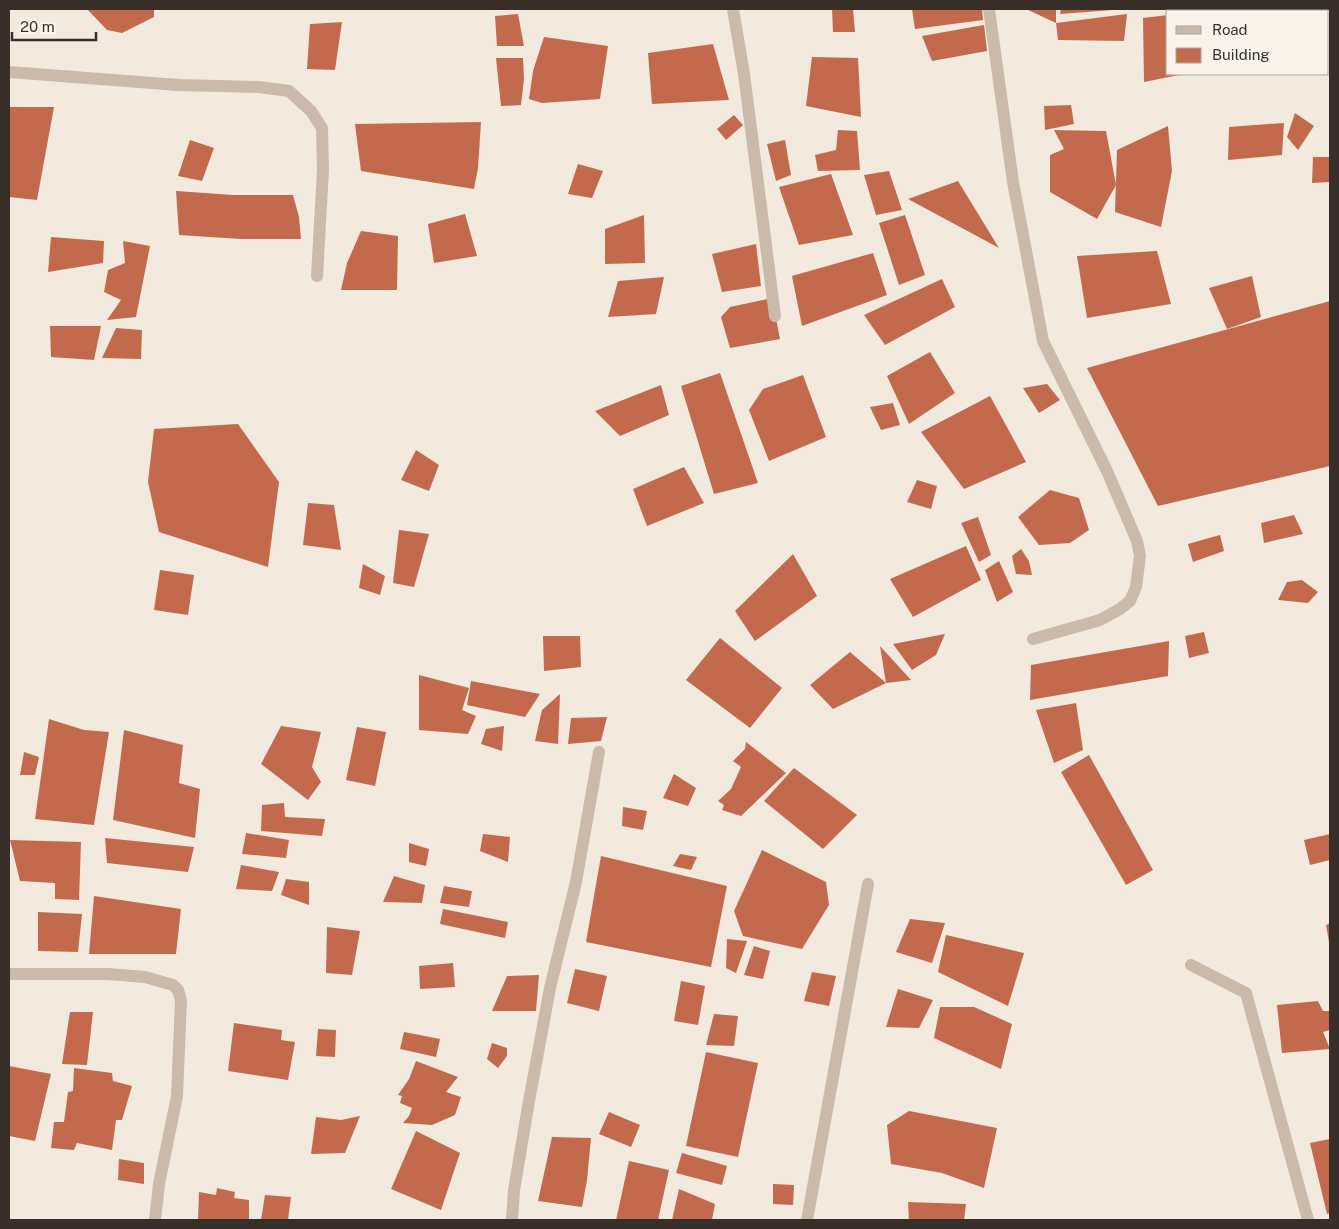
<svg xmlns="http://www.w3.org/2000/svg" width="1339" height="1229" font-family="'Public Sans',sans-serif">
<rect width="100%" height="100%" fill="#f2e9df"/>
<g fill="#c36a4d">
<polygon points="87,9 154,9 154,17 122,33 107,30"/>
<polygon points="832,9 853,9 855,32 833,32"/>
<polygon points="912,9 982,9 983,20 915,29"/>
<polygon points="1026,9 1056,9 1056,23"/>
<polygon points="1061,9 1113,9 1113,10 1060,14"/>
<polygon points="1280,9 1314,9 1313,11 1280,11"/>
<polygon points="518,14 524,46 497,46 495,16"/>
<polygon points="1127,14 1124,41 1058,40 1056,23"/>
<polygon points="1168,15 1168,74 1179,75 1144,82 1143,18"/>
<polygon points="342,22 335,70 307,69 310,24"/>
<polygon points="984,25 987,51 932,61 922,36"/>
<polygon points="544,37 608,46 600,99 542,103 529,99 533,71"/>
<polygon points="713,44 729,100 652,104 648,53"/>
<polygon points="812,57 858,58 861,117 806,106"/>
<polygon points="496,58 523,58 524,79 521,105 501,106"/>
<polygon points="1071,105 1074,124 1045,130 1044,106"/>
<polygon points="9,107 54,107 37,200 9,197"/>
<polygon points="1295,113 1314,126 1298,150 1287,137"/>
<polygon points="734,115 743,125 726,140 717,129"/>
<polygon points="481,122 478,168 474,189 361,171 355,124"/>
<polygon points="1284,123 1282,155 1228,160 1229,127"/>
<polygon points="1168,126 1172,171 1161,227 1115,212 1117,150"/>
<polygon points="838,130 857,131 860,170 818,171 815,155 836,150"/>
<polygon points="1054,130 1106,131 1116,185 1097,219 1050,192 1050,155 1064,149"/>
<polygon points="190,140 214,148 202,181 178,176"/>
<polygon points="785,140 791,175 776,181 767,144"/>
<polygon points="1313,157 1330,157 1330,182 1312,183"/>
<polygon points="578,164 603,171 592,198 568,194"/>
<polygon points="889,171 902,210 876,215 864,175"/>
<polygon points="831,174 853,235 799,245 779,187"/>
<polygon points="958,181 999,248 908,199"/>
<polygon points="176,191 233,195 293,195 299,217 301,239 241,239 179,235"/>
<polygon points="465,214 477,256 434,263 428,224"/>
<polygon points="644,215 645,263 605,264 605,229"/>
<polygon points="905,215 925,275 899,285 879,223"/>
<polygon points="361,231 398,236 397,290 341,290 347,263"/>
<polygon points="51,237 104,241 103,263 48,272"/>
<polygon points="123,241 150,246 136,317 107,320 121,300 104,292 108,270 125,263"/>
<polygon points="756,244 761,286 722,292 712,254"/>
<polygon points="1157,251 1171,304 1087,318 1077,256"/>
<polygon points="873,253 887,295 802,326 792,276"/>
<polygon points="1252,276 1261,317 1227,329 1209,288"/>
<polygon points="664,277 656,314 608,317 618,281"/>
<polygon points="942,279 955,307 885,345 864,315"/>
<polygon points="772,298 780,339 730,348 721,317 730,307"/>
<polygon points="1330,301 1330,466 1158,506 1087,368"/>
<polygon points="50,326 101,326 94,360 51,357"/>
<polygon points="116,328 142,330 141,359 102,358"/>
<polygon points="930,352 955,393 909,424 887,376"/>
<polygon points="720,373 758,483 714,494 681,386"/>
<polygon points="803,375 826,437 769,461 749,410 763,389"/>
<polygon points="1047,384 1060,400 1039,413 1023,388"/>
<polygon points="661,385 669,415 620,436 595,411"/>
<polygon points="990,396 1026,462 964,489 921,432"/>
<polygon points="893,403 900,425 881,430 870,407"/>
<polygon points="238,424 279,482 268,567 159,532 148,482 154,429"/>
<polygon points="416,450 439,465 429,491 401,480"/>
<polygon points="684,467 704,503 647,526 633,489"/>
<polygon points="917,480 937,486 931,509 907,502"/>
<polygon points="1050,490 1079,498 1089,530 1070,543 1039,545 1018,517"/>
<polygon points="308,503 334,505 341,550 303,545"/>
<polygon points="1294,515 1303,534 1264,543 1261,523"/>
<polygon points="978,517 991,555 979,562 961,523"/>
<polygon points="399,530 429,534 414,587 393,583"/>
<polygon points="1220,535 1224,551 1193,562 1188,544"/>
<polygon points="966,546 981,580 913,617 890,579"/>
<polygon points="1021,549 1029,561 1032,575 1016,574 1012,556"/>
<polygon points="793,554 817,596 755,641 735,611"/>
<polygon points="999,561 1013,592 997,602 985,570"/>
<polygon points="363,564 385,576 380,595 359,588"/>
<polygon points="160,570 194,575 188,615 154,610"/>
<polygon points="1302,580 1318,592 1308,603 1278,600 1287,582"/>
<polygon points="1204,632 1209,653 1189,658 1185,636"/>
<polygon points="945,634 936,655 912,670 893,644"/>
<polygon points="543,636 580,636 581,667 544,671"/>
<polygon points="720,638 782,688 750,728 686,680"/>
<polygon points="1169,641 1168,676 1030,700 1031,665"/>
<polygon points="880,646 911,680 886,683 833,709 810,685 850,652 886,683"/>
<polygon points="419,675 469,688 462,710 476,716 468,734 419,730"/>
<polygon points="471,681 540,694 525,717 467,705"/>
<polygon points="560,694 558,744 535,741 542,710"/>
<polygon points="1076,703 1083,750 1054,763 1036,710"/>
<polygon points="607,717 601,741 568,744 571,718"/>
<polygon points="49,719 84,730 109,732 94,825 35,819"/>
<polygon points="281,726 321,732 312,767 321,782 308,800 261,764"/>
<polygon points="504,726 502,751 481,744 486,729"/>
<polygon points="357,727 386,732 375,786 346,780"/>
<polygon points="124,730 183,745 179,783 200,789 195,838 113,820"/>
<polygon points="746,742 786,773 741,816 722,810 724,805 718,801 731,789 741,767 733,761 745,749"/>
<polygon points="24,752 39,757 35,775 20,775"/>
<polygon points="1089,755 1153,870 1126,885 1061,772"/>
<polygon points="794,768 857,815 823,849 764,801"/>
<polygon points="674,774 696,788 688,806 663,798"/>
<polygon points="284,803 285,817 325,819 322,836 261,831 262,805"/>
<polygon points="623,807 647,811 643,830 622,826"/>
<polygon points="246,833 289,840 286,858 242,854"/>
<polygon points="483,834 510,837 508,862 480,851"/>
<polygon points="1330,834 1330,860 1310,865 1304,840"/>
<polygon points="105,838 194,847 188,872 107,863"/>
<polygon points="10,840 81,842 79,900 55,899 55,883 20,881"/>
<polygon points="409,843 429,849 426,866 409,862"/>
<polygon points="762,850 826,882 829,905 802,949 743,936 734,911"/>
<polygon points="680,854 697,857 691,870 673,866"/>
<polygon points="601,856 727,886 711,967 586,942"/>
<polygon points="241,865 279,872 272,891 236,889"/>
<polygon points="394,876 425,885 422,903 383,902"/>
<polygon points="286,879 309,882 309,905 281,895"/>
<polygon points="444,886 472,891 469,907 440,903"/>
<polygon points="94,896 181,909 176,954 89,954"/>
<polygon points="443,909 508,922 505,938 440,924"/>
<polygon points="38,912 82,914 78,952 38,951"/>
<polygon points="910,919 945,923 932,963 896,952"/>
<polygon points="1330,923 1330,942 1329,942 1326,925"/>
<polygon points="327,927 360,931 352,975 326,973"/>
<polygon points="946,935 1024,953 1008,1006 938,972"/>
<polygon points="727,939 747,941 736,973 726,968"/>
<polygon points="754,946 770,951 763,979 744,975"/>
<polygon points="453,963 455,987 420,989 419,966"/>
<polygon points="575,969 607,976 599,1011 567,1003"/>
<polygon points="812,972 836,976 829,1006 804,1001"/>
<polygon points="539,975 536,1011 492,1011 507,976"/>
<polygon points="681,981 705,986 698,1025 674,1021"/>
<polygon points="898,989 933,1000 919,1028 886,1027"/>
<polygon points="1318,1001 1323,1011 1330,1011 1330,1030 1323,1032 1330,1049 1282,1053 1277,1005"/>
<polygon points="940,1007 974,1007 1012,1024 1001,1069 934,1038"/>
<polygon points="70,1012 93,1012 87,1065 62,1064"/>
<polygon points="714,1014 738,1016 734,1046 706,1045"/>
<polygon points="234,1023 282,1030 281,1040 295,1042 288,1080 228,1071"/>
<polygon points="318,1029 336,1030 335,1057 316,1056"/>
<polygon points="404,1032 440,1039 436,1057 400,1049"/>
<polygon points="492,1043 507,1048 507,1056 498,1068 487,1059"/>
<polygon points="706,1052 758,1063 738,1157 686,1146"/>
<polygon points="416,1061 458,1077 446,1092 461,1097 455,1115 432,1125 403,1123 409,1116 412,1108 400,1103 402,1096 398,1095 409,1079"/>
<polygon points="9,1066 51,1074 35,1141 9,1136"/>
<polygon points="74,1068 112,1073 113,1081 132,1086 122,1120 116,1120 112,1150 77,1143 74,1150 51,1148 54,1122 64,1122 68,1092 73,1091"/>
<polygon points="909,1111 997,1128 984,1188 942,1173 891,1164 887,1125"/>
<polygon points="609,1112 640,1125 631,1147 599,1134"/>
<polygon points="360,1116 345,1153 311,1154 316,1117 341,1120"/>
<polygon points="416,1131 460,1153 441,1210 391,1189"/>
<polygon points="552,1137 591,1138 587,1180 582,1207 538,1201"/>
<polygon points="1330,1139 1330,1213 1327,1214 1310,1143"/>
<polygon points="682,1153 727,1166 722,1185 676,1173"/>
<polygon points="119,1159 144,1163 144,1184 118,1180"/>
<polygon points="629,1161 669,1170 658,1220 616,1220"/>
<polygon points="773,1184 794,1185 793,1205 773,1204"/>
<polygon points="217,1188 235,1192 234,1198 249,1200 249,1220 198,1220 199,1192 216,1195"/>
<polygon points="679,1189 715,1204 712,1220 672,1220"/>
<polygon points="265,1195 291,1197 288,1220 261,1220"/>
<polygon points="908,1202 966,1204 964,1220 909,1220"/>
</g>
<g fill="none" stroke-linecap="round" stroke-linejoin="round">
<g stroke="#cabaab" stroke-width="12">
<polyline points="733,9 744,74 775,316"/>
<polyline points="989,9 1013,182 1043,341 1107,471 1137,541 1140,556 1136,587 1130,601 1120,609 1100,620 1033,639"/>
<polyline points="9,72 178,85 259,87 289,91 311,111 322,128 323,170 317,276"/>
<polyline points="1191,965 1246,993 1308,1220"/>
<polyline points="9,974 108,974 145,977 173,985 178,990 181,1000 177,1096 159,1184 155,1220"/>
<polyline points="512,1220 514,1190 529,1101 550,988 576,882 599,752"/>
<polyline points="807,1220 868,884"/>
</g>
</g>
<rect width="1339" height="1229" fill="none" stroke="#382f2a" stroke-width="20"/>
<rect x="1166" y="10" width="162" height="65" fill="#faf3ec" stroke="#aca59e"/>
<rect x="1176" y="26" width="25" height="8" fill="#cabaab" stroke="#aca59e"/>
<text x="1212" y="35" font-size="15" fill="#382f2a">Road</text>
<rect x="1176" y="48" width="25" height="15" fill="#c36a4d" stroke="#aca59e"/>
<text x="1212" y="60" font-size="15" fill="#382f2a">Building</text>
<path d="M12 32v8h84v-8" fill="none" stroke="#382f2a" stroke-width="2.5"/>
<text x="20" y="32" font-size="15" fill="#382f2a" stroke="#faf3ec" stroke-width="4" paint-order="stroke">20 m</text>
</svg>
